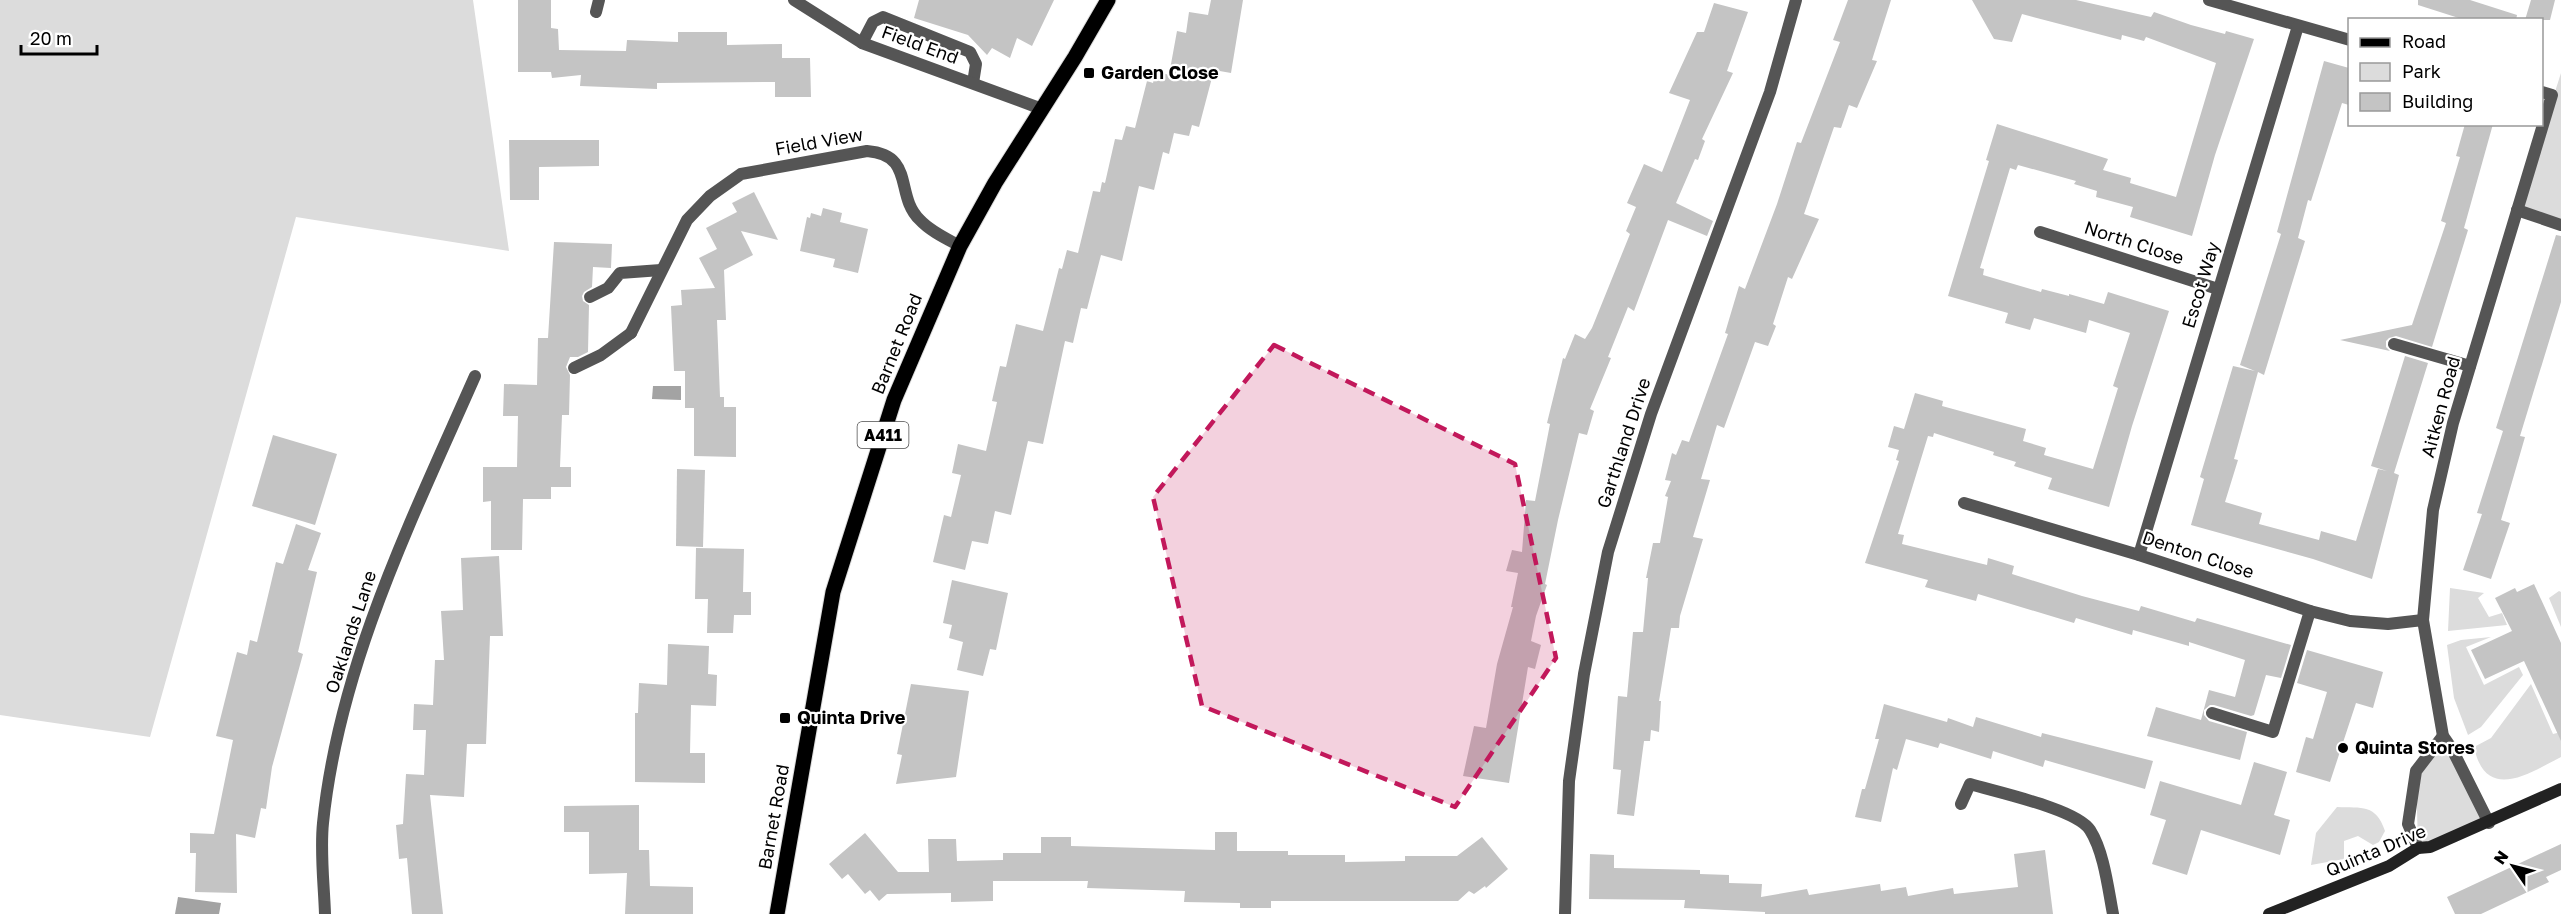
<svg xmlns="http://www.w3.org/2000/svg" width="2561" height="914" font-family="'Golos Text',sans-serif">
<rect width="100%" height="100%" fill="#fff"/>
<g fill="#dcdcdc">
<polygon points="0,0 473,0 509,251 296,217 150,737 0,715"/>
<polygon points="2561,73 2561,225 2517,210"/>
<polygon points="2450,588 2484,593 2478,598 2489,617 2502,613 2507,625 2448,631"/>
<polygon points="2559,591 2561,592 2561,627 2549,598"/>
<polygon points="2491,637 2466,647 2484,685 2519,667 2523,675 2481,727 2468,735 2454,698 2447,645 2461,640"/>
<path d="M2531,684L2553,734L2561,732V757C2529,773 2486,803 2474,747L2491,738Z"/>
<polygon points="2443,736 2487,818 2418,848 2416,771"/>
<path d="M2337,807C2362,808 2376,804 2385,831L2379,842L2373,845L2358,836L2344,841V859L2311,865L2316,833Z"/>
</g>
<g fill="#a3a3a3">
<polygon points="653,386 681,386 681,400 652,399"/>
<polygon points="178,897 221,903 219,914 175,914"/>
</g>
<g fill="#c4c4c4">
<polygon points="518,0 551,0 551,28 558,29 559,50 626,51 627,40 678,42 678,32 727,32 727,45 782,44 782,58 810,58 811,97 775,97 775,82 657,83 657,89 580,86 581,75 552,78 551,72 518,72"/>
<polygon points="919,0 1054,0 1032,46 1017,38 1010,58 992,48 987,55 968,35 914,18"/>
<polygon points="1211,0 1243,0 1231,73 1214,70 1199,127 1192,125 1189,136 1174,133 1169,154 1163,152 1154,190 1139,186 1122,261 1101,255 1087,309 1081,308 1073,343 1065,341 1043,444 1028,441 1011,515 995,511 988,544 972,541 965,570 933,562 944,515 951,517 961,475 952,473 958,444 986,451 997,402 992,401 1000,366 1006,367 1016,324 1043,331 1059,268 1062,269 1067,250 1078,253 1093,191 1100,192 1102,182 1105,183 1115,139 1122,140 1126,126 1135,128 1147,81 1153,83 1156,71 1169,75 1177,31 1186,33 1189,12 1208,15"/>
<polygon points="1848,0 1891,0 1872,60 1877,61 1857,108 1849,105 1841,128 1834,127 1804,214 1819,219 1792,279 1788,277 1773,324 1776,326 1768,346 1755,342 1724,428 1717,425 1701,479 1710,480 1693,537 1703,539 1680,616 1679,628 1671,628 1659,701 1661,701 1659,732 1651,730 1650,741 1644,741 1634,816 1617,814 1621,770 1613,769 1618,696 1627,697 1633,632 1643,632 1648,578 1646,578 1653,543 1660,543 1668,497 1665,496 1671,481 1665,480 1672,453 1676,455 1682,440 1689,442 1728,334 1725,333 1739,286 1745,289 1777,204 1797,142 1801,143 1840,42 1833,40"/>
<polygon points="1972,0 2076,0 2151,17 2154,12 2191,25 2225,34 2226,31 2254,39 2215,155 2192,236 2130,217 2133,207 2096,197 2097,191 2074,184 2076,181 2018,165 2016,170 2010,168 1980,268 1984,269 1983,275 2041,292 2042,289 2069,296 2069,294 2104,304 2108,292 2169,311 2132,426 2109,507 2048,489 2052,478 2014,466 2016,462 1993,455 1994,452 1934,433 1933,437 1928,436 1898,534 1904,535 1902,544 1987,565 1988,558 2014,566 2012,574 2082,596 2139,611 2141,606 2195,622 2197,618 2291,645 2281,678 2266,675 2254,715 2251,716 2214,705 2210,705 2204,710 2204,715 2209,721 2247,732 2240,760 2147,736 2156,707 2201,720 2209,690 2235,697 2245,660 2189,642 2189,646 2133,630 2132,635 2076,618 2074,623 1978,594 1976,601 1925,587 1928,580 1865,563 1899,461 1896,460 1899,450 1888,447 1894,426 1904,429 1915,393 1943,401 1942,406 2026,429 2023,441 2046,448 2044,455 2093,469 2118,388 2113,386 2130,333 2089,320 2086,333 2034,318 2030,330 2005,323 2008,313 1948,296 1989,161 1986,160 1997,124 2108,159 2103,170 2131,178 2130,183 2176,197 2216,63 2146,37 2144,41 2122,35 2121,40 2022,14 2012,42 1994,39"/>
<polygon points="2418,0 2470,0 2517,15 2516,20 2465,20 2418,5"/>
<polygon points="2531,0 2555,0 2550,20 2525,20"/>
<polygon points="1714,3 1748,12 1727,71 1733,73 1702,139 1705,141 1698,160 1695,159 1676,203 1713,221 1707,236 1668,220 1634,311 1628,307 1608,357 1611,358 1590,409 1594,411 1587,435 1579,433 1558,520 1545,584 1547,585 1536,616 1531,641 1541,645 1535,669 1528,667 1509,783 1463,776 1474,726 1486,728 1497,664 1513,607 1511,607 1518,573 1506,571 1512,550 1522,552 1526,500 1535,501 1550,424 1547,423 1563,358 1565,359 1575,334 1585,339 1592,328 1630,234 1626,231 1636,207 1627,203 1644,164 1662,172 1690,100 1669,93 1697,32 1704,32"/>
<polygon points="2324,61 2349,68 2349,105 2342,103 2311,201 2308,200 2298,238 2305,241 2264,375 2258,372 2234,459 2238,460 2225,502 2262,513 2259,524 2319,540 2321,531 2356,541 2378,469 2387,471 2371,466 2405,356 2428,363 2394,473 2399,475 2372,579 2313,559 2191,525 2204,479 2200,477 2233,366 2255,371 2240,365 2281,234 2277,232"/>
<polygon points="2465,124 2493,124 2464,228 2468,230 2432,347 2396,336 2389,338 2386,341 2386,347 2390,351 2340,340 2412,325 2446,223 2441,221 2460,157 2456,156"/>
<polygon points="509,140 599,140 599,166 539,167 539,200 510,200"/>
<polygon points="754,192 778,240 741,231 753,255 724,270 726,320 717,320 720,397 724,397 724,407 736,407 736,457 694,456 694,408 685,408 685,371 674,371 671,306 682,305 681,290 715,288 699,258 717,249 706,228 737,212 732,203"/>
<polygon points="823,208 842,213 840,222 868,229 858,273 833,267 835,259 800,251 807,217 810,218 811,213 821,216"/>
<polygon points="2556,235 2561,236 2561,302 2520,436 2525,437 2501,520 2510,523 2491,579 2463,570 2482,514 2477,513 2503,431 2496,428"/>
<polygon points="554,242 612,244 611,268 593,267 592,287 584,292 582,296 583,301 589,305 588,352 578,357 570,357 566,367 570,375 569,415 562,415 560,467 571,467 571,487 551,487 551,499 523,499 522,550 491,550 491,501 483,502 483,467 517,467 518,416 503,416 504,384 537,385 538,338 548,338"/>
<polygon points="273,435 337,454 315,525 252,506"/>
<polygon points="677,469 705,470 703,547 676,546"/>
<polygon points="296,524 321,533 308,570 317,572 298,652 303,654 272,767 266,809 261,808 255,838 236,834 237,893 195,892 196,853 190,853 190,833 214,834 233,740 216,736 237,652 247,655 250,640 257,642 276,562 283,564"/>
<polygon points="696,548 744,549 743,592 751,592 751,615 734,615 733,633 707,633 708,599 695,599"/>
<polygon points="499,556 503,636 490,636 486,744 467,744 464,797 430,795 443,914 412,914 407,858 399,859 396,825 403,824 406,774 424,775 426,730 413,730 414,704 433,705 435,660 444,660 441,611 463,610 461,558"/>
<polygon points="952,580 1008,593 996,650 990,649 983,676 957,670 963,642 949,638 952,625 943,623"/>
<polygon points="2534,584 2561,643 2561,741 2524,661 2485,679 2471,650 2512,631 2495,598 2515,588 2517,592"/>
<polygon points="668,644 709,646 708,674 717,675 716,706 691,705 690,753 705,753 705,783 635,782 635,713 638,713 639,683 667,685"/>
<polygon points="2307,650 2383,672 2373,708 2356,703 2330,782 2296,772 2306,737 2313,739 2327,692 2297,683"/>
<polygon points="911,684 969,691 956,777 896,784 902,755 897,754"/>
<polygon points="1884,704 1947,722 1948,718 1973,727 1976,717 2041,737 2042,733 2153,761 2145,789 2045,760 2043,767 1993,751 1991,759 1940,743 1938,748 1906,739 1897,770 1893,768 1881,822 1855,817 1862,789 1865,789 1879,739 1875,739"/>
<polygon points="2254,762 2287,772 2274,815 2290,820 2280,855 2201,830 2187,875 2152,864 2166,820 2150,815 2160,781 2241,805"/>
<polygon points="639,805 639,850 649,850 650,886 693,887 693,914 625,914 627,873 589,874 589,832 564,832 564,806"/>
<polygon points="1215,832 1237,832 1237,851 1288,851 1288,855 1345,855 1345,862 1405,861 1405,856 1457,856 1482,837 1508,869 1486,888 1485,886 1474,894 1469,891 1458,901 1271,901 1271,908 1240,908 1240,903 1184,902 1185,891 1087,888 1088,881 993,881 993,901 951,902 951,893 887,894 879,901 870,890 865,894 848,874 842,879 829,864 865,833 898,872 929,872 928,839 956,839 957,861 1003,860 1003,853 1041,853 1041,837 1071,837 1071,846 1215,850"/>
<polygon points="2561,844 2561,870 2546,877 2549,882 2481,914 2455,914 2447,897"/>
<polygon points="2045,850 2053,914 1765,914 1765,912 1684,908 1685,900 1589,899 1590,854 1614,855 1614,868 1700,870 1700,874 1729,875 1729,883 1762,884 1761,897 1807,889 1809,895 1880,884 1881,891 1906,887 1908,896 1953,888 1954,894 2018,887 2014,854"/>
</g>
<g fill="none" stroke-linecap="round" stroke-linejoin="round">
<g stroke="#dbdbdb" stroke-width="17">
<polyline id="primary" points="777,914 833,592 894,400 960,246 995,183 1075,57 1108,0"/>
</g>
<g stroke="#555" stroke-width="12">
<polyline points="862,43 873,22 883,17 970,52 976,64 973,83"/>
<polyline points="590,297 608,288 620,273 661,270"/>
<polyline points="2394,344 2470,366"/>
<polyline points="574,368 601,355 631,333"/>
<polyline points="2212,713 2273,732 2310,611"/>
</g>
<g stroke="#555" stroke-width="12">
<polyline points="794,0 862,43 1042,109"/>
<polyline points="2209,0 2350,40"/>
<polyline points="596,12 599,0"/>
<polyline points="2517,210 2561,225"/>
<polyline points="2040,232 2218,289"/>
<path d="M631,333L687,220L710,196L741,174L867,151C916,155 894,195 920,220C930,231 947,239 960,246"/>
<polyline points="1964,503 2139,555 2310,611 2350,621 2388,624 2423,620"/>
<polyline points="2139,555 2298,26"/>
<path d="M1961,804L1970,784C1996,792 2077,809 2090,830C2104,852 2108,888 2113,914"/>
<polyline points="2489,823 2452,749 2443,736 2423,620 2433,510 2453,423 2552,95 2542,92"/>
<polyline points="2418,848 2408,824 2416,771 2443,736"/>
<path d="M325,914C324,884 320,852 323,823C339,665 412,519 475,376"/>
<polyline points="1565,914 1569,781 1584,674 1608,552 1651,414 1770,92 1796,0"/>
</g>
<polyline stroke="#222" stroke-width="12" points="2269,914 2389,866 2418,848 2430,847 2561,789"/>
<use href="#primary" stroke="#000" stroke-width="15"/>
</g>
<path fill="#c2185b" fill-opacity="0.2" stroke="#c2185b" stroke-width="4.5" stroke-dasharray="12 8" stroke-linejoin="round" d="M1274,345L1515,464L1556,658L1455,807L1202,706L1153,497Z"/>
<g fill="#000" stroke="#fff" stroke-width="2">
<rect x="1083" y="67" width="12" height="12" rx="3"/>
<rect x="779" y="712" width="12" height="12" rx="3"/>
<circle cx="2343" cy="748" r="6"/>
</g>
<g text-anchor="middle" stroke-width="4.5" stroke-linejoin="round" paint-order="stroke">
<rect fill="#fff" stroke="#4c4c4c" stroke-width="1.5" x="857.5" y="422" width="51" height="26" rx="4.5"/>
<g font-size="16" font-weight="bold" fill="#000">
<text x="883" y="441">A411</text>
</g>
<g font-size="18" fill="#000" stroke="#fff">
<text transform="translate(920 45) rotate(20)" y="6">Field End</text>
<text transform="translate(819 142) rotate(-10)" y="6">Field View</text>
<text transform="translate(2134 243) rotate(18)" y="6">North Close</text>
<text transform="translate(2201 285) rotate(-73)" y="6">Escot Way</text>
<text transform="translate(897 344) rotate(-68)" y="6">Barnet Road</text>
<text transform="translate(2441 407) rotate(-75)" y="6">Aitken Road</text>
<text transform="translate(1624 443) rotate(-72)" y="6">Garthland Drive</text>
<text transform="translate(2198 555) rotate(18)" y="6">Denton Close</text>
<text transform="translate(351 632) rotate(-72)" y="6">Oaklands Lane</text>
<text transform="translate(774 817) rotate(-80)" y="6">Barnet Road</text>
<text transform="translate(2376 851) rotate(-23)" y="6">Quinta Drive</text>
</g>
<g font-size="18" font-weight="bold" fill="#000" stroke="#fff" text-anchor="start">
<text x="1101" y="79">Garden Close</text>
<text x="797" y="724">Quinta Drive</text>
<text x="2355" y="754">Quinta Stores</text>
</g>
</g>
<rect x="2348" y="18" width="195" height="108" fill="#ffffff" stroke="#999999" stroke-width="1.5"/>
<rect x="2360" y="38" width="30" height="9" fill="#000000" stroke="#999999" stroke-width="1.5"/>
<text x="2402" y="48" font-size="18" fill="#000000">Road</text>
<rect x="2360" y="63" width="30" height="18" fill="#dcdcdc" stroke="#999999" stroke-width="1.5"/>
<text x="2402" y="78" font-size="18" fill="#000000">Park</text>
<rect x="2360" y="93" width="30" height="18" fill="#c4c4c4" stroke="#999999" stroke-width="1.5"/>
<text x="2402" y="108" font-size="18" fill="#000000">Building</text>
<g transform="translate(2513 866) rotate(305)" stroke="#ffffff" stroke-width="4.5" paint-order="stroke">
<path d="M0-4.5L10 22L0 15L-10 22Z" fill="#000000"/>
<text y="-9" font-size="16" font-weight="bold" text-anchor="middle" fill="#000000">N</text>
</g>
<path d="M21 45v9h76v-9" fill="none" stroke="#000000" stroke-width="3"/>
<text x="30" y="45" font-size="18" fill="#000000" stroke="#ffffff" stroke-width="4.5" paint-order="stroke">20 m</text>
</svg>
